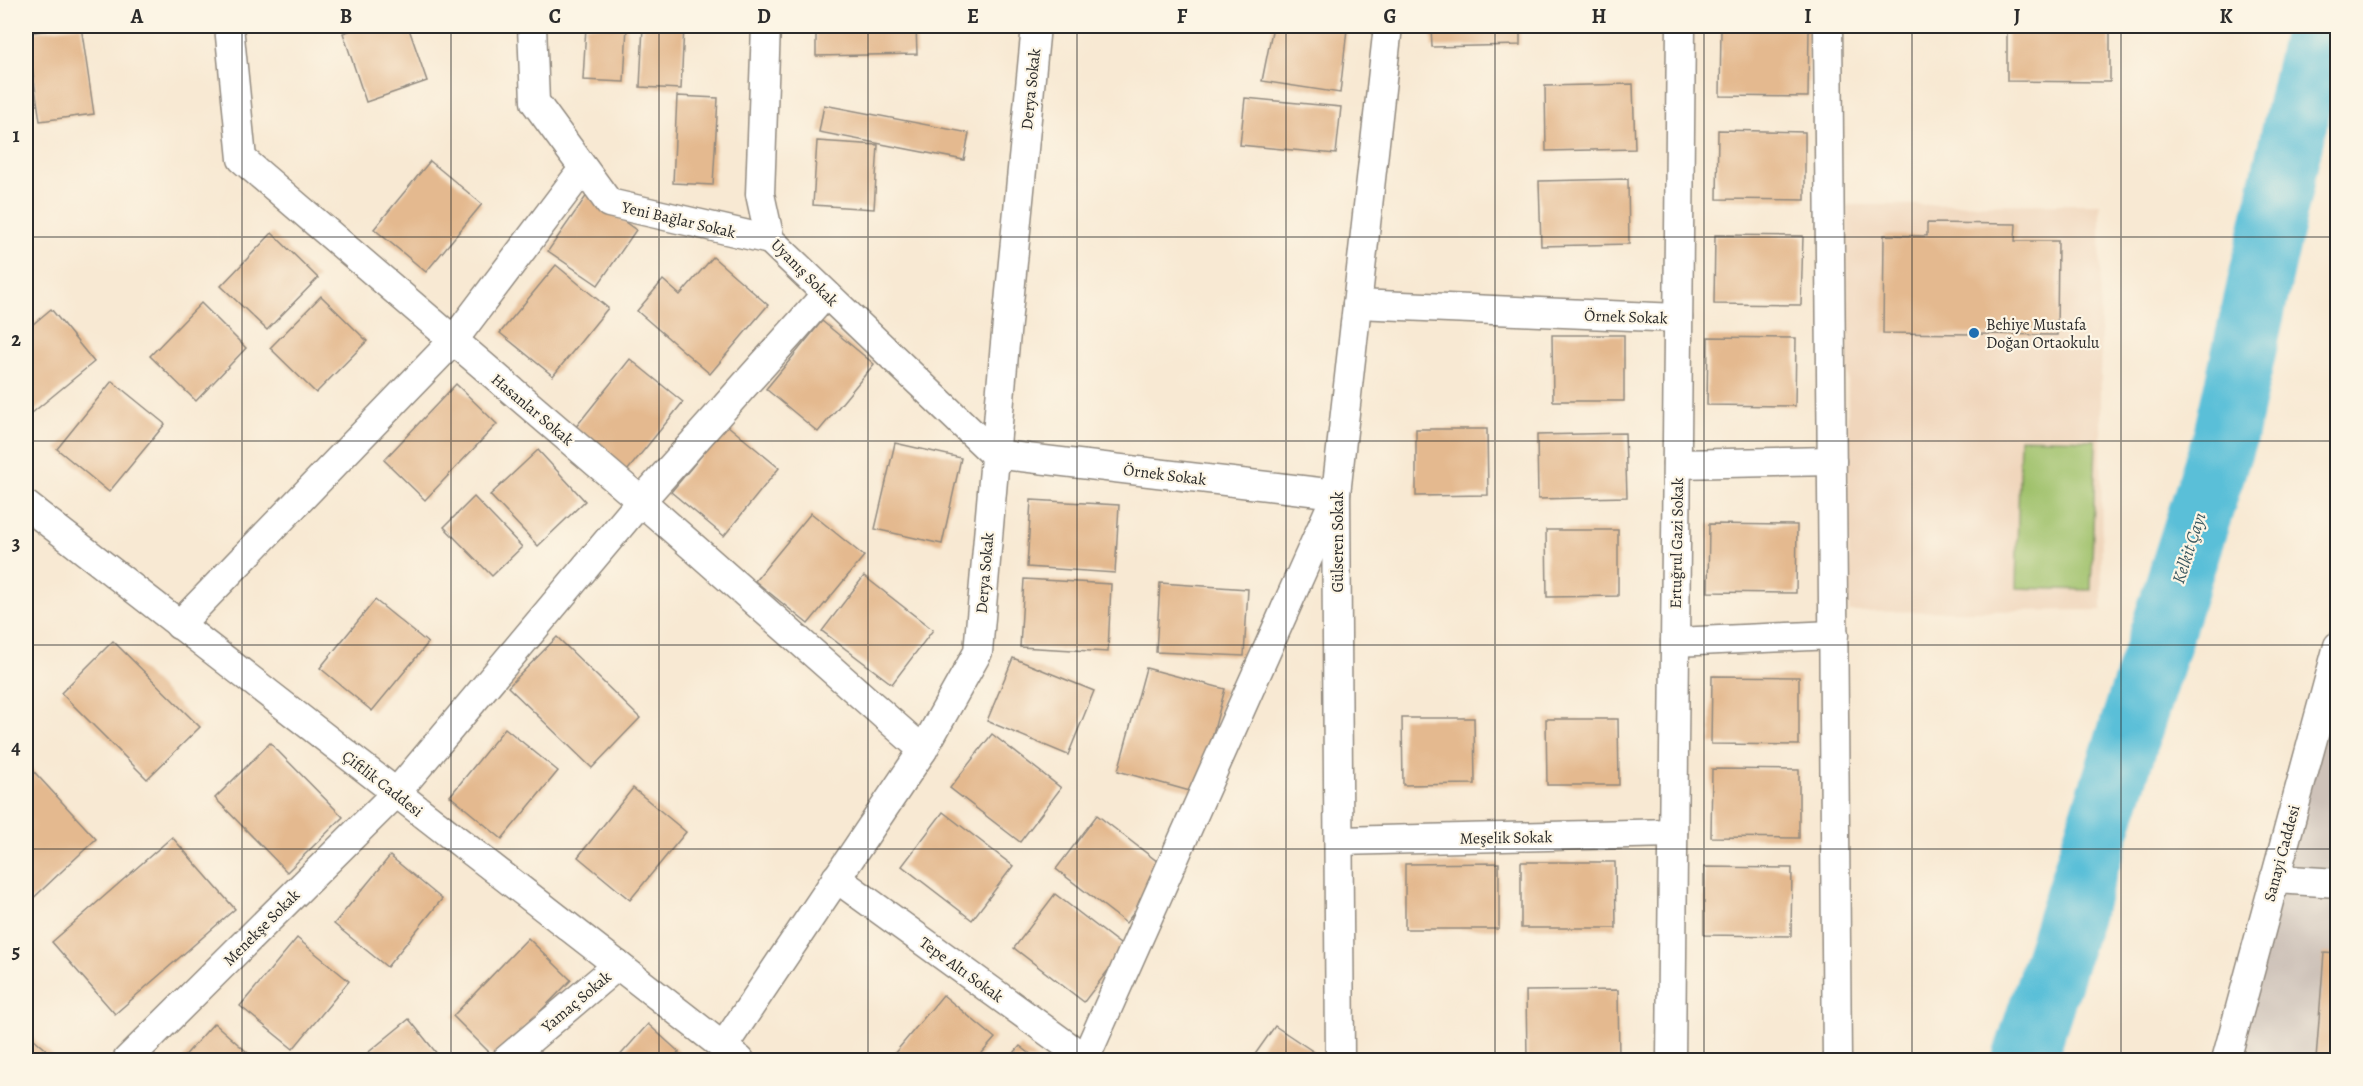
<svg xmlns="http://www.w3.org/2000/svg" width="2363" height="1086" font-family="Alegreya,serif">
<rect width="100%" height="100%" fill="#fcf5e5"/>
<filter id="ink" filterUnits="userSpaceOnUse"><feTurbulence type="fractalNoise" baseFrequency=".0167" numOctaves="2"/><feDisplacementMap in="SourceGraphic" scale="12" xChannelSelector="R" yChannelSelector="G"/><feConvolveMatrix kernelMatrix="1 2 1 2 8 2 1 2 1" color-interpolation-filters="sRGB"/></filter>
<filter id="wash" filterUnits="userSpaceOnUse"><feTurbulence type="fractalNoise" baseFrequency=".008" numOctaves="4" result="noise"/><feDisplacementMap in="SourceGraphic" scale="24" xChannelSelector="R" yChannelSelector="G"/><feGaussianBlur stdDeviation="1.35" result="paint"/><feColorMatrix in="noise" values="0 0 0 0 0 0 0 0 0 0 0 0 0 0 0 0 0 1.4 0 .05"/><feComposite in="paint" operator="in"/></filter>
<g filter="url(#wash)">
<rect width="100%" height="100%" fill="#f8e9d3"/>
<polygon fill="#f0d6bc" points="2100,204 2102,610 1849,612 1847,205"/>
<polygon fill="#cec2b9" points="2337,646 2337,1060 2226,1060"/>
<polygon fill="#9fc16b" stroke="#65764b" stroke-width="1.5" points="2020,438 2096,440 2091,590 2016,588"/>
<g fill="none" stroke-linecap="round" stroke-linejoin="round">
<polyline stroke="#5abfd8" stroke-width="64" points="2024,1060 2225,436 2317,26"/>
</g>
<g id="blocks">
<g fill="#e4b98f">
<polygon points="81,26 94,114 40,121 27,33"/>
<polygon points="364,26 408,26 427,81 366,102 343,33"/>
<polygon points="586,26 627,26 624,82 583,80"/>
<polygon points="643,26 684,26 681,89 640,87"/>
<polygon points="816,26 916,26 917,54 816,56"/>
<polygon points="1273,26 1319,26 1347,29 1340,93 1262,81"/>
<polygon points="1431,26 1520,26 1520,45 1432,47"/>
<polygon points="2007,26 2110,26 2110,82 2007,81"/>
<polygon points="1721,28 1809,29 1808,97 1720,96"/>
<polygon points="1633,84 1635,149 1546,151 1545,86"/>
<polygon points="677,96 718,98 713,185 673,183"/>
<polygon points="1245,98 1341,107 1336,154 1240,145"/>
<polygon points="824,105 969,133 964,160 819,132"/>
<polygon points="1718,130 1805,132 1805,200 1717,199"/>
<polygon points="817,141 878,145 874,209 813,205"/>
<polygon points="430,161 482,204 426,272 374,229"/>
<polygon points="1628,179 1629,244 1541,246 1539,181"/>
<polygon points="587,195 636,230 598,285 548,251"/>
<polygon points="1927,223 2016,224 2015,241 2058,241 2057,335 1883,333 1884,235 1927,236"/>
<polygon points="272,233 318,278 267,330 221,286"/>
<polygon points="1715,235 1803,236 1801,305 1714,304"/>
<polygon points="713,257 768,305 710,374 637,311 663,280 680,295"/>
<polygon points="556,265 608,308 553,376 500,333"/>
<polygon points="321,296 367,341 316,393 270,348"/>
<polygon points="201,303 246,348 196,401 150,356"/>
<polygon points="51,309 94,362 26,418 26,330"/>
<polygon points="822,321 874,364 818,432 766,389"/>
<polygon points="1552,335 1624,335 1624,401 1553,401"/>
<polygon points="1708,337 1796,338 1795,406 1707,405"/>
<polygon points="630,359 683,402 627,471 575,428"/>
<polygon points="112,381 165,424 109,492 57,449"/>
<polygon points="456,384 497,424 425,500 384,460"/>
<polygon points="727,425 779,468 724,536 671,492"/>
<polygon points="1416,429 1487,429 1488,495 1416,496"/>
<polygon points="1625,433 1627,497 1538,499 1537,435"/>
<polygon points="895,443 961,458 942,544 875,529"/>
<polygon points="538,450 585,501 538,546 490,495"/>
<polygon points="474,497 522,547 492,576 444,527"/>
<polygon points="1031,500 1119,505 1115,573 1027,567"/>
<polygon points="811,513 864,556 808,624 755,581"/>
<polygon points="1709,524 1797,525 1796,593 1708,592"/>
<polygon points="1546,530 1618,530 1618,596 1547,597"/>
<polygon points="864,576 933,630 892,684 822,631"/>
<polygon points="1024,579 1111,584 1108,652 1020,647"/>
<polygon points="1160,583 1248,589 1244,656 1156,652"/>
<polygon points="375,600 428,643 372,711 320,668"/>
<polygon points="557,637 640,718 592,768 508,687"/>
<polygon points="113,641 200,727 147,779 61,693"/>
<polygon points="1013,658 1094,691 1068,755 987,721"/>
<polygon points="1146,668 1225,689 1197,793 1118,771"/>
<polygon points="1712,676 1799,677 1799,745 1711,744"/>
<polygon points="1402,718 1474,718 1475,784 1403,785"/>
<polygon points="1546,719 1618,719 1619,785 1547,785"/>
<polygon points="505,728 558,771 502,839 450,796"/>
<polygon points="992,734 1061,788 1020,842 950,788"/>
<polygon points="270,743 343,817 287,872 215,798"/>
<polygon points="26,763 96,839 26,905"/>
<polygon points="1712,769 1799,770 1799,838 1711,837"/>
<polygon points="633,788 686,832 630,900 578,857"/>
<polygon points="943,812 1013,866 972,920 902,866"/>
<polygon points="1097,815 1167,869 1126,923 1056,869"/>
<polygon points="172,837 235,909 115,1014 52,942"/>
<polygon points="390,856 442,899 387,967 334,924"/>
<polygon points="1521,862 1615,862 1616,928 1521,928"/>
<polygon points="1499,863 1499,929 1405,929 1405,864"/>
<polygon points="1704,867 1792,868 1791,936 1704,935"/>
<polygon points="1055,894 1125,948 1084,1002 1014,948"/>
<polygon points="297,938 349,981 293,1049 240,1006"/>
<polygon points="528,938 571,980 495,1058 453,1016"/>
<polygon points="2324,953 2338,954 2338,1060 2316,1060"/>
<polygon points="1618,990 1619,1060 1527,1060 1526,991"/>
<polygon points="943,995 995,1038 976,1060 889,1060"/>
<polygon points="409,1019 442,1060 359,1060"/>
<polygon points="214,1023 256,1060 181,1060"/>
<polygon points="648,1024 679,1052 672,1060 616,1060"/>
<polygon points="1275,1026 1326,1060 1251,1060"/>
<polygon points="26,1032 58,1060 26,1060"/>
<polygon points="1020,1046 1038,1060 1008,1060"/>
</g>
</g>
</g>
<g filter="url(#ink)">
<use href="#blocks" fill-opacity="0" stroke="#928a7f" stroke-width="1.5"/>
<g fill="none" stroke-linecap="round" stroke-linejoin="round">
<g stroke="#928a7f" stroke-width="31">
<g id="minor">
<polyline points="229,26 242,159 641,501 923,750"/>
<polyline points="532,26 535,102 609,203 770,240"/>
<polyline points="766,26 760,194 770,240 994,454 1336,494"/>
<polyline points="1828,26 1837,1060"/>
<polyline points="1357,304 1678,318"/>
<polyline points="1677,464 1832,461"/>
<polyline points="26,505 740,1060"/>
<polyline points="179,625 453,341 583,169"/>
<polyline points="1675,642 1834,635"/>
<polyline points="1339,841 1673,833"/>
<polyline points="836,878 1087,1060"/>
<polyline points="2274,879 2338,883"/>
<polyline points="723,1047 923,750 978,652 1004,354 1036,26"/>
<polyline points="1085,1059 1332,504"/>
<polyline points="127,1060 396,793 641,501 826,294"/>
<polyline points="506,1060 618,965"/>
<polyline points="1340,1060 1336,494 1388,26"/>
<polyline points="1671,1060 1681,26"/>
<polyline points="2226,1060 2338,646"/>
</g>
</g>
<use href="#minor" stroke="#fff" stroke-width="28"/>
</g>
</g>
<path fill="none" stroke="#2b2b2b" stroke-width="1.5" stroke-opacity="0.55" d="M242,26V1060M451,26V1060M659,26V1060M868,26V1060M1077,26V1060M1286,26V1060M1495,26V1060M1704,26V1060M1912,26V1060M2121,26V1060M26,237H2338M26,441H2338M26,645H2338M26,849H2338"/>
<circle fill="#1f6fb2" stroke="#fcf5e5" stroke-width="2" cx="1974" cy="333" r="6"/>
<g text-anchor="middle" stroke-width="4.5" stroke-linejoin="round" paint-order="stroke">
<g font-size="16" fill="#2b2b2b" stroke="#fcf5e5">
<text transform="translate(1030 89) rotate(-84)" y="6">Derya Sokak</text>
<text transform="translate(679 219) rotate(13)" y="6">Yeni Bağlar Sokak</text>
<text transform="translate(805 272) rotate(45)" y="6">Uyanış Sokak</text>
<text transform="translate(1626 316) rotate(2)" y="6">Örnek Sokak</text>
<text transform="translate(533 409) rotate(40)" y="6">Hasanlar Sokak</text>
<text transform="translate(1165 474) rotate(7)" y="6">Örnek Sokak</text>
<text transform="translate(1337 542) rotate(-90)" y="6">Gülseren Sokak</text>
<text transform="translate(1676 543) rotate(-89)" y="6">Ertuğrul Gazi Sokak</text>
<text transform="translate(984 573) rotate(-85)" y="6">Derya Sokak</text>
<text transform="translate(383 783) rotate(38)" y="6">Çiftlik Caddesi</text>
<text transform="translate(1506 837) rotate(-1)" y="6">Meşelik Sokak</text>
<text transform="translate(2281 853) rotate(-75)" y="6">Sanayi Caddesi</text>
<text transform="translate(261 927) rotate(-45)" y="6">Menekşe Sokak</text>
<text transform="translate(962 969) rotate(36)" y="6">Tepe Altı Sokak</text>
<text transform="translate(576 1001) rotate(-40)" y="6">Yamaç Sokak</text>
</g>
<g font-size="16" fill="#2b2b2b" stroke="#fcf5e5" text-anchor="start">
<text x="1986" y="330">Behiye Mustafa<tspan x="1986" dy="18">Doğan Ortaokulu</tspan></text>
</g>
<g font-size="18" font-style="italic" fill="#39575f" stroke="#fcf5e5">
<text transform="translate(2189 548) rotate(-72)" y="6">Kelkit Çayı</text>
</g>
</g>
<rect width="2363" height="1086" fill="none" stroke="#fcf5e5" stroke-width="66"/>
<rect x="33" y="33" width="2297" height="1020" fill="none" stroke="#2b2b2b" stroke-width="2"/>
<g font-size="20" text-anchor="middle" font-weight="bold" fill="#2b2b2b">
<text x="137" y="23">A</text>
<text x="346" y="23">B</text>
<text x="555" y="23">C</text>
<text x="764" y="23">D</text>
<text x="973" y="23">E</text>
<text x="1182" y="23">F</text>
<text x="1390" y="23">G</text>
<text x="1599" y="23">H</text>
<text x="1808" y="23">I</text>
<text x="2017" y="23">J</text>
<text x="2226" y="23">K</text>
<text x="16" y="142">1</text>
<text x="16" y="346">2</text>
<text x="16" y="550">3</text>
<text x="16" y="754">4</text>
<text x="16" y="958">5</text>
</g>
</svg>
